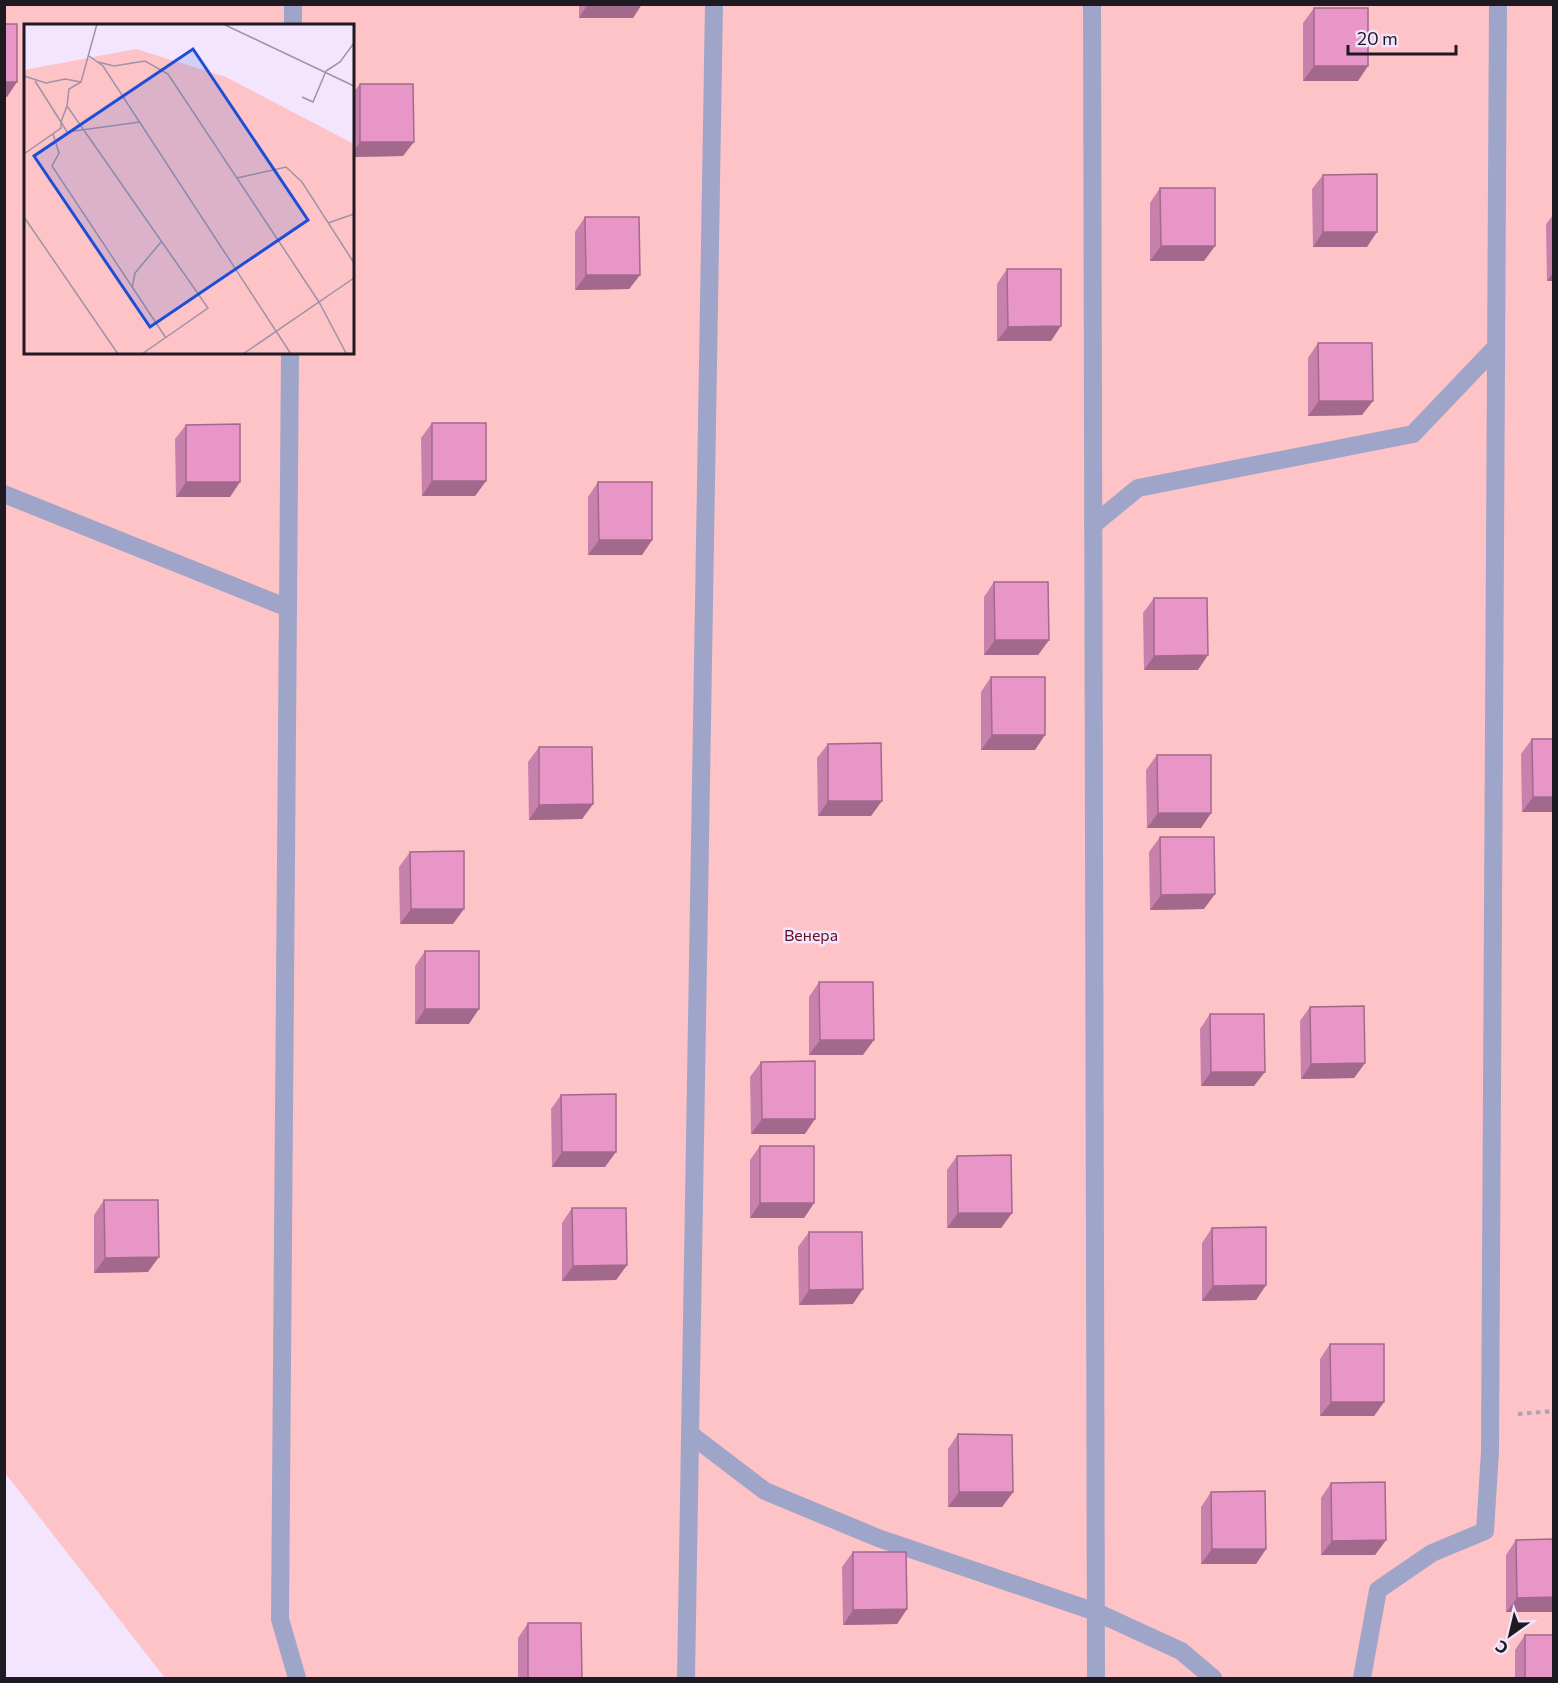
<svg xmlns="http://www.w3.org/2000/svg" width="1558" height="1683" font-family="Commissioner,sans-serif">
<rect width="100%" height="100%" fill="#f3e5fe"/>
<path fill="#fec3c6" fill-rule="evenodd" d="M5,5H1553V1678H165L5,1473ZM26,26H352V352H26Z"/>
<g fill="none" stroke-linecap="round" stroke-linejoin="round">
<polyline stroke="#ada1b5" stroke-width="4" stroke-dasharray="4.5 4.5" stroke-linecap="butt" points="1518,1414 1554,1411"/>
<g stroke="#9fa5c9" stroke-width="18">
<polyline points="1092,4 1096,1678"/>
<polyline points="293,26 293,4"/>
<polyline points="290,352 280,1619 297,1678"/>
<polyline points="4,494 288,608"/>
<polyline points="1093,525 1138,488 1413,434 1496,347"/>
<polyline points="690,1434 765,1491 878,1538 1096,1612 1181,1651 1213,1678"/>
<polyline points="686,1678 714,4"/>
<polyline points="1362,1678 1378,1590 1432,1553 1485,1531 1490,1452 1498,4"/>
</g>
</g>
<g fill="#c881ac">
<polygon points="579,4 642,4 633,18 579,18"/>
<polygon points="1314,8 1358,81 1303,81 1303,23"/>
<polygon points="360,84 403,156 352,157 352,94"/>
<polygon points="1323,175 1367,247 1313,247 1312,189"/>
<polygon points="1160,188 1204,261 1150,261 1150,203"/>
<polygon points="1554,214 1554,281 1547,281 1546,224"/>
<polygon points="585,217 640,275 629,289 575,290 575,232"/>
<polygon points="1007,269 1051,341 997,341 997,284"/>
<polygon points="1318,343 1362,415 1308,416 1308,358"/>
<polygon points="432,423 486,481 475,496 422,496 421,438"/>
<polygon points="186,425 230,497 176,497 175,439"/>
<polygon points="598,482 652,540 642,555 588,555 588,497"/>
<polygon points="1554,570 1554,629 1553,629 1552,572"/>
<polygon points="994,582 1049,640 1038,655 984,655 984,597"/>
<polygon points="1154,598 1198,670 1144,670 1143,613"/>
<polygon points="991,677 1035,750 981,750 981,692"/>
<polygon points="1532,739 1554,812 1522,812 1521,754"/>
<polygon points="828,744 871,816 818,816 817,758"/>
<polygon points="539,747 593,804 582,819 529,820 528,762"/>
<polygon points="1157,755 1211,813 1201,828 1147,828 1146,770"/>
<polygon points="1160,837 1204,909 1150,910 1149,852"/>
<polygon points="410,852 453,924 400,924 399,867"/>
<polygon points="425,951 469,1024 415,1024 415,966"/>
<polygon points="819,982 863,1055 809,1055 809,997"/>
<polygon points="1310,1007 1365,1063 1354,1078 1301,1079 1300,1021"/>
<polygon points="1210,1014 1254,1086 1201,1086 1200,1029"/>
<polygon points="761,1062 805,1134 751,1134 750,1077"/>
<polygon points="561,1095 605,1167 552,1167 551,1109"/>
<polygon points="760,1146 814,1203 804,1218 750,1218 750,1160"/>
<polygon points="957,1156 1012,1213 1001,1228 947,1228 947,1170"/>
<polygon points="104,1200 148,1272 94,1273 94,1215"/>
<polygon points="572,1208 627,1265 616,1280 562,1281 562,1223"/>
<polygon points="1212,1228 1266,1285 1256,1300 1202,1301 1202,1243"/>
<polygon points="809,1232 853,1304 799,1305 798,1247"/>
<polygon points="1330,1344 1384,1402 1374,1416 1320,1416 1320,1359"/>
<polygon points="958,1434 1013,1492 1002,1507 948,1507 948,1449"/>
<polygon points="1331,1483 1386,1540 1375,1555 1321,1555 1321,1498"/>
<polygon points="1211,1492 1266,1549 1256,1564 1201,1564 1201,1507"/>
<polygon points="1516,1540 1554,1612 1506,1612 1506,1555"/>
<polygon points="853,1552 907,1609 897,1624 843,1625 842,1567"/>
<polygon points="528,1623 582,1678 518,1678 518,1638"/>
<polygon points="1525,1635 1554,1678 1515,1678 1515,1650"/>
</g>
<g fill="#a2698c">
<polygon points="588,4 642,4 633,18 579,18"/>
<polygon points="1370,4 1424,4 1423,6 1369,6"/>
<polygon points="1314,66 1368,66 1358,81 1303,81"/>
<polygon points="4,82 17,82 7,97 4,97"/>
<polygon points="360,142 414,142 403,156 352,157 352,153"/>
<polygon points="1323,232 1377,232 1367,247 1313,247"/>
<polygon points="1161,246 1215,246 1204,261 1150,261"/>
<polygon points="1554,272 1554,281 1547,281"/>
<polygon points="586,275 640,275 629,289 575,290"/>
<polygon points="1061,326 1051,341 997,341 1008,327"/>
<polygon points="1319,401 1373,401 1362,415 1308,416"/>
<polygon points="432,481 486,481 475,496 422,496"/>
<polygon points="186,482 240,482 230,497 176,497"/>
<polygon points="599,540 652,540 642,555 588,555"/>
<polygon points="995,640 1049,640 1038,655 984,655"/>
<polygon points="1208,655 1198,670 1144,670 1154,656"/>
<polygon points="992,735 1045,735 1035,750 981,750"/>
<polygon points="1533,797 1554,797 1554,812 1522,812"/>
<polygon points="828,801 882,801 871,816 818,816"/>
<polygon points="593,804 582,819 529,820 539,805"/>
<polygon points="1158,813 1211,813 1201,828 1147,828"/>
<polygon points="1215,894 1204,909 1150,910 1161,895"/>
<polygon points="411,909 464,909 453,924 400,924"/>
<polygon points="425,1009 479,1009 469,1024 415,1024"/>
<polygon points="820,1040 874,1040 863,1055 809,1055"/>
<polygon points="1365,1063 1354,1078 1301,1079 1311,1064"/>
<polygon points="1211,1072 1265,1072 1254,1086 1201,1086"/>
<polygon points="762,1119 815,1119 805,1134 751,1134"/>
<polygon points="562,1152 616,1152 605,1167 552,1167"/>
<polygon points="760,1203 814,1203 804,1218 750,1218"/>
<polygon points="958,1213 1012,1213 1001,1228 947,1228"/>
<polygon points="159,1257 148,1272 94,1273 105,1258"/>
<polygon points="627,1265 616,1280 562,1281 573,1266"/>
<polygon points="1266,1285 1256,1300 1202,1301 1213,1286"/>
<polygon points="863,1289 853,1304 799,1305 809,1290"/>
<polygon points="1331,1402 1384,1402 1374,1416 1320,1416"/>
<polygon points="959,1492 1013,1492 1002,1507 948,1507"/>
<polygon points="1386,1540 1375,1555 1321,1555 1332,1541"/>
<polygon points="1212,1549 1266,1549 1256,1564 1201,1564"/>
<polygon points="1554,1597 1554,1612 1506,1612 1517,1598"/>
<polygon points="907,1609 897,1624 843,1625 853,1610"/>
</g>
<g fill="#e896c8" stroke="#a2698c" stroke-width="1.5">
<rect x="1314" y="8" width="54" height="58"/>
<rect x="4" y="24" width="13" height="58"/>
<polygon points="360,84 413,84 414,142 360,142"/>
<polygon points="1377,174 1377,232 1323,232 1323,175"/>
<polygon points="1160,188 1215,188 1215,246 1161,246"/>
<polygon points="585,217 639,217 640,275 586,275"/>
<polygon points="1007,269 1061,269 1061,326 1008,327"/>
<polygon points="1318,343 1372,343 1373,401 1319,401"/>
<rect x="432" y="423" width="54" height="58"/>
<polygon points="240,424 240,482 186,482 186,425"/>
<polygon points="598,482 652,482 652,540 599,540"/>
<polygon points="994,582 1048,582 1049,640 995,640"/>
<polygon points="1154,598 1207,598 1208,655 1154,656"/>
<polygon points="991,677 1045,677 1045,735 992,735"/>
<polygon points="1532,739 1554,739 1554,797 1533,797"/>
<polygon points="881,743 882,801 828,801 828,744"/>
<polygon points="539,747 592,747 593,804 539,805"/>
<polygon points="1157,755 1211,755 1211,813 1158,813"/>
<polygon points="1160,837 1214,837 1215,894 1161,895"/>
<polygon points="464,851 464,909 411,909 410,852"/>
<rect x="425" y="951" width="54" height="58"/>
<polygon points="819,982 873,982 874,1040 820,1040"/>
<polygon points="1364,1006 1365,1063 1311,1064 1310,1007"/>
<polygon points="1210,1014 1264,1014 1265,1072 1211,1072"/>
<polygon points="815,1061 815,1119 762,1119 761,1062"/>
<polygon points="616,1094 616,1152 562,1152 561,1095"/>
<rect x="760" y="1146" width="54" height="57"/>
<polygon points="1011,1155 1012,1213 958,1213 957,1156"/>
<polygon points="104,1200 158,1200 159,1257 105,1258"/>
<polygon points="572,1208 626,1208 627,1265 573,1266"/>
<polygon points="1266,1227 1266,1285 1213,1286 1212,1228"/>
<polygon points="809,1232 862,1232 863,1289 809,1290"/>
<polygon points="1330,1344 1384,1344 1384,1402 1331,1402"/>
<polygon points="958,1434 1012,1435 1013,1492 959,1492"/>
<polygon points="1385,1482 1386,1540 1332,1541 1331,1483"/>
<polygon points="1265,1491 1266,1549 1212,1549 1211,1492"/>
<polygon points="1554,1539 1554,1597 1517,1598 1516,1540"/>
<polygon points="853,1552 906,1552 907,1609 853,1610"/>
<polygon points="528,1623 581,1623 582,1678 528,1678"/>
<rect x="1525" y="1635" width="29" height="43"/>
</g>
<g text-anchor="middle" stroke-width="5" stroke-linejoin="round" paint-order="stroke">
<g font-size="16" fill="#651021" stroke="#f3e5fe">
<text x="811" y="941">Венера</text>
</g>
</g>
<g transform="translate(24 24)">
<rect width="330" height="330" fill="#f3e5fe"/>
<path d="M112,25L202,53L330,120V330H0V46Z" fill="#fec3c6"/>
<path fill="none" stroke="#9e93a6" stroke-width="1.5" d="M73,0L57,58L45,65L43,82L184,284L118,330M199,0L330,62M65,32L79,42L267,330M74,38L90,42L121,37L144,50L295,278L322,329M302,47L316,38L330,19M0,52L22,59L41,55L57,58M278,73L289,78L302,47M43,82L37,98L43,108L116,98M29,110L35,129L28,142L142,314M0,130L37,104V98L11,57M213,154L262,143L278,158L330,239M0,193L94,330M304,199L330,190M108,264L111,249L137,218M219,330L330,254"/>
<path fill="#1d4ed8" fill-opacity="0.15" stroke="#1d4ed8" stroke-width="3" d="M169,25L284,196L126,303L10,132Z"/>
<rect width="330" height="330" fill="none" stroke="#1f1922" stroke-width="3"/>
</g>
<rect width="1558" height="1683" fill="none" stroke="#1f1922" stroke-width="12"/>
<g transform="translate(1510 1635) rotate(214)" stroke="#f3e5fe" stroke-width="4.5" paint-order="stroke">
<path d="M0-4.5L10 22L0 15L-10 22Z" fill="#1f1922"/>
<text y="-9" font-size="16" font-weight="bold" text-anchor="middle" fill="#1f1922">С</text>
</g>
<path d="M1348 45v9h108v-9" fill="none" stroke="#1f1922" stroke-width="3"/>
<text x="1357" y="45" font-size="18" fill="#1f1922" stroke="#f3e5fe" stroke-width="4.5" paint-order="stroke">20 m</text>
</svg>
